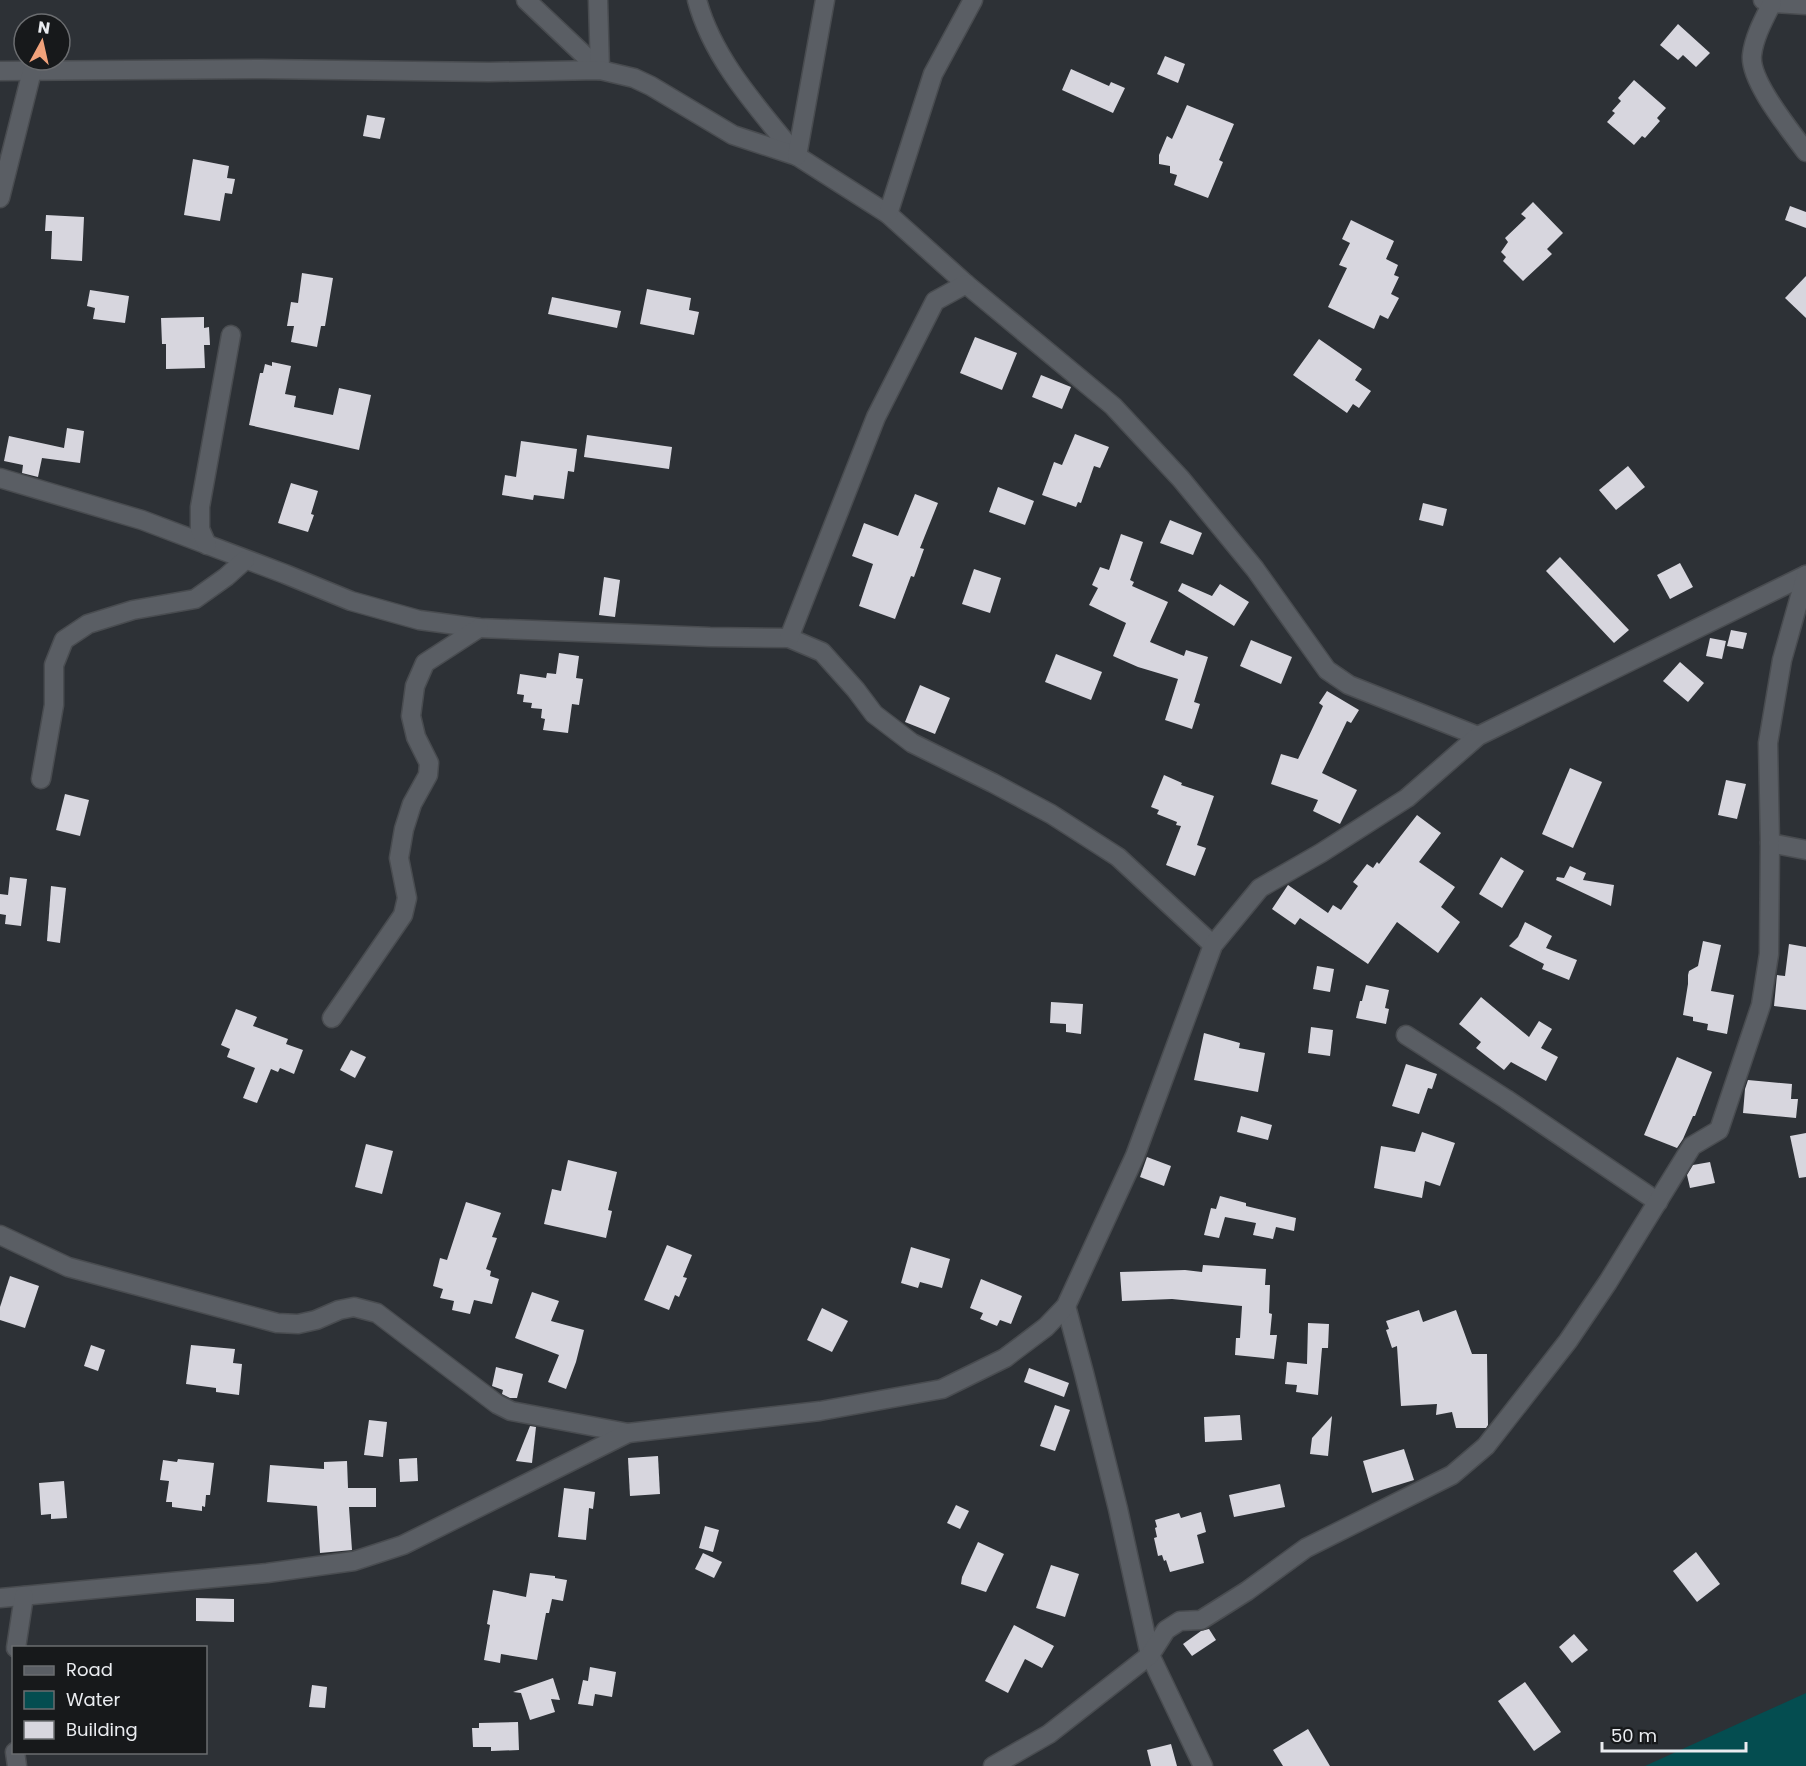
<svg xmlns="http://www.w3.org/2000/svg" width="1806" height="1766" font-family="Poppins,sans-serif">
<rect width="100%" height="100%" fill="#2d3136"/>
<polygon fill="#044d50" points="1806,1693 1806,1766 1645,1766"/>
<g fill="#d7d6de">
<polygon points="1678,24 1710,53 1696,67 1683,55 1678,60 1660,45"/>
<polygon points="1165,56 1185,64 1178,83 1157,74"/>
<polygon points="1071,69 1109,86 1111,82 1125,88 1113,113 1062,90"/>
<polygon points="1634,80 1666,108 1657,118 1660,121 1645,138 1642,136 1634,145 1607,122 1615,113 1612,111 1621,101 1618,98"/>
<polygon points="1187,105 1234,124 1219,160 1223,162 1208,198 1174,185 1177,175 1170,173 1170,166 1159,164 1159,155 1167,136 1172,139"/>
<polygon points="367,115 385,118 380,139 363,136"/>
<polygon points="193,159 229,166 227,178 235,179 232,194 225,193 220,221 184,215"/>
<polygon points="1533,202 1563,233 1547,249 1552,254 1523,281 1503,261 1506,257 1501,252 1508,242 1505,238 1526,218 1521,214"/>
<polygon points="1790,206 1806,212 1806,228 1785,220"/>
<polygon points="46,215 84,217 82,261 51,259 52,231 45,231"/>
<polygon points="1351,220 1394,241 1386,259 1398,265 1394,275 1399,277 1391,294 1399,298 1388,319 1380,315 1374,329 1328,307 1347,268 1339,265 1350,243 1342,239"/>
<polygon points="302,273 333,278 325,326 321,326 317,347 291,342 294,326 287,326 291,302 298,303"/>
<polygon points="1806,276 1806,318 1785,298"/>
<polygon points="647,289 691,298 689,310 699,312 694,335 640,324"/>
<polygon points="90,290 129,296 125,323 93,319 95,308 87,306"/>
<polygon points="552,297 621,311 617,328 548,314"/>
<polygon points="204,317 204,328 209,327 210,345 204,345 205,368 166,369 166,344 162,344 161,318"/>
<polygon points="975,337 1017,353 1002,390 960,373"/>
<polygon points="1319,339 1362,369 1355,380 1371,391 1359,408 1353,404 1347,413 1293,375"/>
<polygon points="272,362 291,366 285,394 296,396 294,407 333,415 339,388 371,395 359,450 249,425 260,373 263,373 265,364 272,366"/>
<polygon points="1041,375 1071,387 1062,409 1032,397"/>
<polygon points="67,428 84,431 80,463 42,458 38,477 22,473 23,465 4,461 9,436 64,448"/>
<polygon points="1075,434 1109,447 1100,468 1094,466 1081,503 1078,502 1076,507 1042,495 1054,462 1062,465"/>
<polygon points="587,435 672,447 669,469 584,457"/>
<polygon points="521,441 577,449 574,472 568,471 564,499 534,495 533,500 502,495 505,475 516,477"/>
<polygon points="1628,466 1645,487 1616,510 1599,490"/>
<polygon points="291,483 318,491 311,514 314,515 308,532 278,523"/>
<polygon points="998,487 1034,501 1025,525 989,512"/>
<polygon points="915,494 938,503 920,548 924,549 914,577 911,576 895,619 859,606 873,564 852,556 864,523 898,536"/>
<polygon points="1423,503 1447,509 1443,526 1419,520"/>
<polygon points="1170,520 1202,533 1193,555 1160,543"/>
<polygon points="1121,534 1143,542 1130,580 1134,582 1132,586 1168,602 1150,642 1184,656 1186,650 1208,657 1194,702 1200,704 1192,729 1165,720 1178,679 1138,667 1113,656 1126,623 1089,605 1098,588 1092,585 1100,567 1109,570"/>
<polygon points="1560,557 1629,630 1614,643 1546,571"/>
<polygon points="1680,563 1693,587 1670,599 1657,575"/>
<polygon points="974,569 1001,578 990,613 962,604"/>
<polygon points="604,577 620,580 615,617 599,615"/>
<polygon points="1182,583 1212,596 1220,584 1249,602 1234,626 1178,591"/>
<polygon points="1731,630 1747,633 1743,649 1727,646"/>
<polygon points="1710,638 1726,641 1722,659 1706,656"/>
<polygon points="1251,640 1292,657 1281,684 1240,666"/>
<polygon points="559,653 579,656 576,678 583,679 579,705 572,704 568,733 543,730 545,719 541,718 542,709 531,708 532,703 523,702 524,695 517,694 520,674 546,678 547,673 556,674"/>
<polygon points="1056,654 1102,672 1091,700 1045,682"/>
<polygon points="1680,662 1704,683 1688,702 1663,681"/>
<polygon points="920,685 950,698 935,734 905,722"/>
<polygon points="1327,691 1359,710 1351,723 1347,721 1322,773 1357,790 1340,824 1313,811 1318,800 1271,784 1281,754 1298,759 1323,706 1319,703"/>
<polygon points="1570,768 1602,782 1573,848 1542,834"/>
<polygon points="1164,775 1182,783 1181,785 1214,796 1197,845 1206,848 1195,876 1166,865 1181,826 1176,825 1177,822 1157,814 1159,810 1151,807"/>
<polygon points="1726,780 1746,784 1737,819 1718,815"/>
<polygon points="65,794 89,800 80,836 56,830"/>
<polygon points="1417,815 1441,833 1419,862 1455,887 1441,907 1460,922 1438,953 1397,922 1368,964 1300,918 1295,925 1272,909 1288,885 1328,913 1333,905 1341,910 1358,886 1353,882 1367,864 1373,868 1377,862 1379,864"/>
<polygon points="1501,857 1524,871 1502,908 1479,894"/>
<polygon points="1570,866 1586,873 1583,880 1614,885 1611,906 1556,880 1557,877 1564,878"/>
<polygon points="10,877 27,879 21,926 5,924 6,915 0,914 0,894 8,895"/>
<polygon points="51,886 66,888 60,943 47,941"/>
<polygon points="1525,922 1552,936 1546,948 1577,960 1569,980 1542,969 1544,964 1509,946 1518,937"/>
<polygon points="1703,941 1721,945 1711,991 1734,995 1727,1034 1707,1030 1708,1024 1693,1021 1693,1017 1683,1015 1688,984 1688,975 1689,971 1698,966"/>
<polygon points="1789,944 1806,947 1806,1010 1774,1006 1777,975 1785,976"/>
<polygon points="1317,966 1334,969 1330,992 1313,989"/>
<polygon points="1366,985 1389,990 1385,1008 1389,1009 1386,1024 1356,1018 1360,1001 1362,1001"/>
<polygon points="1481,997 1529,1037 1539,1021 1552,1029 1541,1048 1558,1057 1546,1081 1511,1062 1504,1070 1476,1048 1481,1042 1459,1024"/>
<polygon points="1051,1002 1083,1004 1081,1034 1066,1032 1066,1024 1050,1023"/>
<polygon points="236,1009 257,1017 253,1026 288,1039 286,1044 303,1050 294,1074 280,1068 278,1072 271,1069 257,1103 243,1098 255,1068 227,1057 230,1049 221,1045"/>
<polygon points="1311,1027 1333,1030 1330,1056 1308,1053"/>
<polygon points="1204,1033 1240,1043 1239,1048 1265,1053 1258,1092 1194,1080"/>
<polygon points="351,1050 366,1057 355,1078 340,1070"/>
<polygon points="1677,1057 1712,1072 1695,1116 1693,1116 1683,1139 1677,1148 1644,1135"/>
<polygon points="1406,1064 1437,1074 1432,1089 1428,1088 1419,1114 1392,1106"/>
<polygon points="1748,1080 1792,1084 1791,1099 1798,1099 1796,1118 1743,1113 1745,1089"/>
<polygon points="1241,1116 1272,1125 1268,1140 1237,1132"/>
<polygon points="1422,1132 1455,1143 1440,1186 1425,1181 1422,1198 1374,1188 1381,1146 1415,1152"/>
<polygon points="1806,1133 1806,1177 1799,1178 1790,1136"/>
<polygon points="366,1144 393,1151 382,1194 355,1187"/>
<polygon points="1147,1157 1171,1166 1164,1186 1140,1177"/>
<polygon points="568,1160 617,1172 608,1210 612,1211 606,1238 544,1224 552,1189 561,1191"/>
<polygon points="1710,1162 1715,1183 1690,1188 1687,1175 1693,1165"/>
<polygon points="1220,1196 1246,1203 1246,1206 1296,1218 1294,1231 1276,1227 1273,1239 1253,1235 1256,1223 1225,1217 1219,1238 1204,1235 1211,1208 1216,1209"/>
<polygon points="466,1202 501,1213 492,1237 497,1238 486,1269 491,1271 490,1276 499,1279 492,1304 474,1300 470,1314 452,1310 454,1301 440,1298 443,1289 433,1286 440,1258 447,1260"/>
<polygon points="667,1245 692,1255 683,1277 687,1278 679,1297 675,1295 669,1310 644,1300"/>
<polygon points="911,1247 950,1259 942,1288 920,1282 918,1288 901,1283"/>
<polygon points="1203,1265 1266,1269 1265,1285 1270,1285 1269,1313 1272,1314 1270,1335 1277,1335 1274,1359 1235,1355 1236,1338 1240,1338 1242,1306 1172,1299 1122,1301 1120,1272 1185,1270 1202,1272"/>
<polygon points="10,1276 39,1286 25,1328 0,1320 0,1307"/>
<polygon points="981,1279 1022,1296 1011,1324 1000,1320 997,1326 980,1319 983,1313 970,1308"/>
<polygon points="532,1292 559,1301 551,1321 584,1330 576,1362 566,1389 548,1382 559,1355 515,1338"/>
<polygon points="822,1308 848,1321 832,1352 807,1340"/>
<polygon points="1419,1310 1423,1322 1456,1310 1472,1354 1487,1354 1488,1425 1486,1428 1456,1428 1452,1412 1436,1415 1437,1404 1401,1406 1397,1346 1392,1348 1386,1330 1389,1329 1386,1321"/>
<polygon points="1308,1323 1329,1324 1328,1348 1322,1348 1318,1395 1296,1392 1297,1385 1285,1384 1287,1362 1307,1364"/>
<polygon points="91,1345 105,1350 98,1371 84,1366"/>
<polygon points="191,1345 235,1349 233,1363 242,1364 239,1395 216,1392 216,1388 186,1384"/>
<polygon points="496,1367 523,1374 517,1398 510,1398 502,1394 503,1390 492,1386"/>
<polygon points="1029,1368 1069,1383 1064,1397 1024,1382"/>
<polygon points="1055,1405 1070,1410 1055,1451 1040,1446"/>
<polygon points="1240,1415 1242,1440 1205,1442 1204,1417"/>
<polygon points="1332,1416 1328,1456 1310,1454 1312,1438"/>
<polygon points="369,1420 387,1422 383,1457 364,1455"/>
<polygon points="530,1426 536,1427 532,1463 516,1461"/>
<polygon points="1404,1449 1414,1480 1372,1493 1363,1461"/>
<polygon points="658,1456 660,1494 630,1496 628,1458"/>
<polygon points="417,1458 418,1481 400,1482 399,1459"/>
<polygon points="178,1459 214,1463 210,1495 206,1495 205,1507 202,1506 202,1511 172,1507 172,1502 166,1502 169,1481 160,1480 163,1460 177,1462"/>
<polygon points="347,1461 348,1488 376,1488 376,1507 349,1507 352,1550 320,1553 317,1506 267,1502 270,1465 324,1469 324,1462"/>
<polygon points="64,1481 67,1518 51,1519 51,1514 41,1515 39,1483"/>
<polygon points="1280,1484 1285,1507 1234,1517 1229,1495"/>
<polygon points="564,1488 595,1492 593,1509 589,1508 586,1540 558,1537"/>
<polygon points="956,1505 969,1511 960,1529 947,1523"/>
<polygon points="1201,1512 1206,1532 1197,1535 1204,1563 1170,1572 1166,1560 1164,1561 1162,1555 1158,1556 1154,1538 1157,1537 1155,1528 1157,1527 1155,1520 1179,1513 1181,1518"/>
<polygon points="705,1526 719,1530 713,1552 699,1548"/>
<polygon points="978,1542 1004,1554 986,1592 961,1584 962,1577"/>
<polygon points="1696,1552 1720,1584 1697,1602 1673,1571"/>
<polygon points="703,1553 722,1562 714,1578 695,1569"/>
<polygon points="1051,1565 1079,1574 1065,1617 1036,1608"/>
<polygon points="530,1573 555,1576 555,1578 567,1580 563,1601 552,1599 549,1613 546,1613 537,1660 501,1654 500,1663 484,1660 490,1625 487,1624 493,1590 526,1597"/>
<polygon points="196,1598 234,1599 234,1622 196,1621"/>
<polygon points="1014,1625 1054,1646 1042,1668 1025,1659 1008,1693 985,1681"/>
<polygon points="1209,1629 1216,1640 1192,1656 1183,1644 1201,1631"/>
<polygon points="1574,1634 1588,1650 1572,1663 1559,1647"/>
<polygon points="590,1667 616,1672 612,1697 595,1694 593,1706 578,1704 583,1680 588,1681"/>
<polygon points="553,1678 560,1700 551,1699 555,1712 530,1720 521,1693 513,1692"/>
<polygon points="1525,1682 1561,1732 1534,1751 1498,1701"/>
<polygon points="312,1685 327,1687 325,1708 309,1707"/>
<polygon points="518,1722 519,1750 491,1751 491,1747 473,1747 472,1728 479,1728 479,1723"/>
<polygon points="1308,1729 1330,1766 1283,1766 1273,1750"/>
<polygon points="1171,1744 1177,1766 1151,1766 1147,1750"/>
</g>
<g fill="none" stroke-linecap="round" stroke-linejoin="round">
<g stroke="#494c50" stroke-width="21">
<g id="minor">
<polyline points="526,0 600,70"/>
<polyline points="598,0 600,70"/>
<path d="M697,0C713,60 759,109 797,156"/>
<polyline points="1763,0 1772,3 1806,5"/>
<path d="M1772,3C1764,19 1754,37 1752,55C1749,81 1791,131 1806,152"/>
<polyline points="0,71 263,69 489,72 600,70 634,78 651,86 733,135 797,156 888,214 966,284 1113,406 1181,479 1255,569 1327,670 1349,685 1478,736"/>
<polyline points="797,156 825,0"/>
<polyline points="0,198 32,71"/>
<polyline points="888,214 933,74 973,0"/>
<polyline points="0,478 142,520 285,574 351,601 419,620 479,628 710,637 789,638 822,652 856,690 874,714 912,743 993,783 1051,814 1118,857 1213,945"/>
<polyline points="207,545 200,529 200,507 231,335"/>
<polyline points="789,638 876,417 935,301 966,284"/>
<polyline points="41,779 54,705 54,665 64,640 88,624 133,610 195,599 226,577 245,560"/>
<polyline points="1770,843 1806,850"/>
<polyline points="332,1018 403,915 407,898 399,858 404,829 412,804 428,775 429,763 416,737 411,716 415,686 425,663 479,628"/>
<polyline points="1406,1035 1506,1099 1658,1202"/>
<polyline points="0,1235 68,1267 277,1323 298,1324 316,1320 339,1310 354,1307 377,1313 497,1404 511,1411 628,1433"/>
<polyline points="1066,1306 1084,1373 1118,1509 1150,1655 1203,1766"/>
<polyline points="0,1598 267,1573 354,1561 403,1545 628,1433 820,1411 942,1389 1005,1358 1046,1327 1066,1306 1135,1156 1213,945 1260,888 1321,853 1407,798 1478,736 1806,575"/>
<polyline points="16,1648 24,1596"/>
<polyline points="15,1752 17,1766"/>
<polyline points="993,1766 1049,1734 1150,1655 1166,1630 1180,1621 1201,1620 1247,1591 1306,1548 1452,1475 1486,1446 1568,1341 1608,1282 1692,1146 1719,1130 1761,1005 1769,954 1770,843 1768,743 1782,660 1806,575"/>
</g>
</g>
<use href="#minor" stroke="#5a5e64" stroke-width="18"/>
</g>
<rect x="12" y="1646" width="195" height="108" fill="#17191b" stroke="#6b6d70" stroke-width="1.5"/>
<rect x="24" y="1666" width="30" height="9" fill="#5a5e64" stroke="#6b6d70" stroke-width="1.5"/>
<text x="66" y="1676" font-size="18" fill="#eaecf0">Road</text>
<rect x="24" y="1691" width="30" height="18" fill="#044d50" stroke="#6b6d70" stroke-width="1.5"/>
<text x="66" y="1706" font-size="18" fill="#eaecf0">Water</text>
<rect x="24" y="1721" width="30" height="18" fill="#d7d6de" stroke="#6b6d70" stroke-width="1.5"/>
<text x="66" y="1736" font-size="18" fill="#eaecf0">Building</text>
<g transform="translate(42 42) rotate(8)"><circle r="28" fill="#17191b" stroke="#6b6d70" stroke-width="1.5"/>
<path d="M0-4.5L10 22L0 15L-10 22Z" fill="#f1a27b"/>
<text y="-9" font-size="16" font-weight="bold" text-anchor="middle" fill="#eaecf0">N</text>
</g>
<path d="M1602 1742v9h144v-9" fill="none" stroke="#eaecf0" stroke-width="3"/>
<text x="1611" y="1742" font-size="18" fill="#eaecf0" stroke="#17191b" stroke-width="4.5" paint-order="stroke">50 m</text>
</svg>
